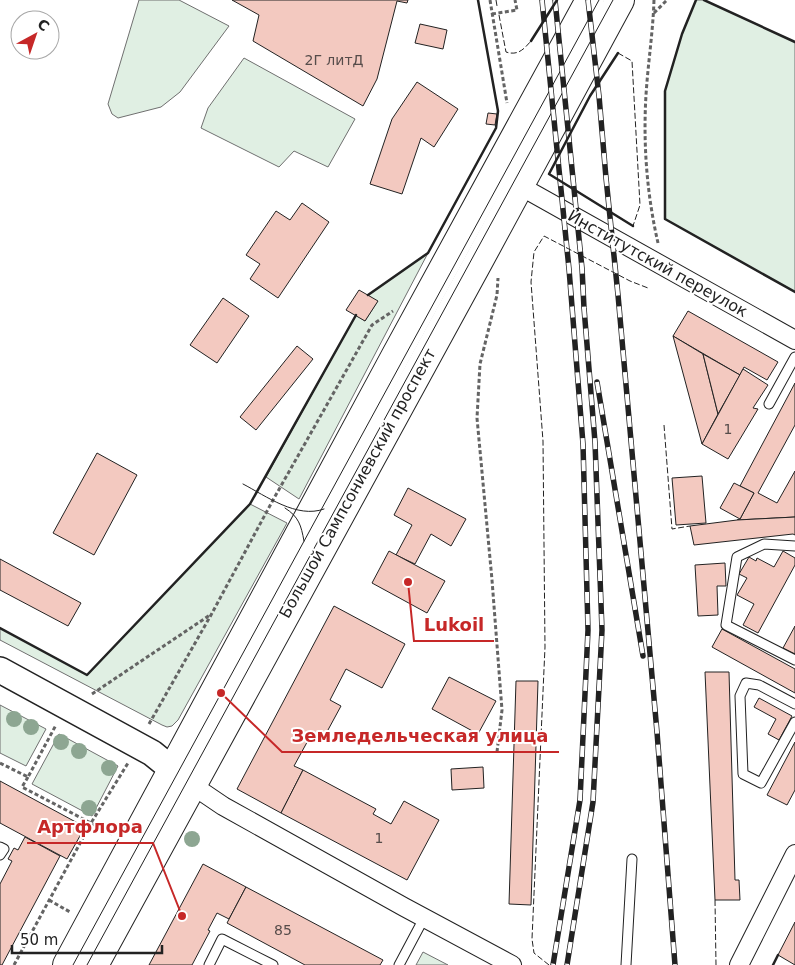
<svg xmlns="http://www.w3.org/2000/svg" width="795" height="965" font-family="'DejaVu Sans',sans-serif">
<rect width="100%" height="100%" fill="#fff"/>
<g fill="#e0efe3" stroke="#6f6f6f">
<polygon points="139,0 179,0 229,26 180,92 161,107 118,118 112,114 108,104"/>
<polygon points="696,0 704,0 795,42 795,292 665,219 665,91 682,34"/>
<polygon points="244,58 355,119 328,167 294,151 279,167 201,128 208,108"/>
<polygon points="428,253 299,499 266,477 356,315 365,321 377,302 368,295"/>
<polygon points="250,504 287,523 178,720 172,726 167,727 162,725 0,640 0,628 87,675"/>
<polygon points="0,705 46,729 26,766 0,753"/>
<polygon points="59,734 118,766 92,816 32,784"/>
<polygon points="423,952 448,965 416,965"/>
</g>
<g fill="#f3c9c0" stroke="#222">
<polygon points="232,0 408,0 407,3 397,1 377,79 363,106 253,41 259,15"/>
<polygon points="420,24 447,30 443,49 415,43"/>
<polygon points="417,82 458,109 434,147 421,138 402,194 370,184 392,119"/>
<polygon points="488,113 497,114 495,125 486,124"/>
<polygon points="302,203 329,222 278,298 250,279 260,264 246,255 276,211 290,220"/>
<polygon points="359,290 378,301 365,321 346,310"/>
<polygon points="223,298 249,316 217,363 190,345"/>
<polygon points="688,311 778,362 767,380 744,367 740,375 673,336"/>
<polygon points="673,336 703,354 718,414 702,444"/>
<polygon points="297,346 313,359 256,430 240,417"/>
<polygon points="703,354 740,375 718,414"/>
<polygon points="743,369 768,385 753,408 758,409 728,459 702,444"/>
<polygon points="795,383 795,425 758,493 777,503 795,471 795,517 737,520 740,519 754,493 740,486"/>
<polygon points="97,453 137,475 94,555 53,533"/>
<polygon points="702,476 706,523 676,525 672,478"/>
<polygon points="734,483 754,493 740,519 720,508"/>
<polygon points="408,488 466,519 451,546 431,534 415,564 396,555 412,525 394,515"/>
<polygon points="795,517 795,535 793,534 694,545 690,526 737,520"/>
<polygon points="389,551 445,581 427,613 372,583"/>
<polygon points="783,551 795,558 795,565 758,633 743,625 754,604 737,595 747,578 739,574 749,557 756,561 757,558 774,567"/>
<polygon points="0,559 81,603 68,626 0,590"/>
<polygon points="725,563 726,586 717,586 718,615 698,616 695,565"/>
<polygon points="334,606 405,644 382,688 346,669 330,700 341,706 322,741 311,735 294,766 303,770 281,813 237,789"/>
<polygon points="795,626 795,654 783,648"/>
<polygon points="722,629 795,669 795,693 712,647"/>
<polygon points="705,672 729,672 735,880 739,880 740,900 715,900"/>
<polygon points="449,677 496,701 478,734 432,709"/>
<polygon points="516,681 538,681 531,905 509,904"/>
<polygon points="759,698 792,716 779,740 768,734 776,719 754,707"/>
<polygon points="795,742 795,790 787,805 767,795"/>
<polygon points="483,767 484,788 452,790 451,769"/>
<polygon points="303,770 376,809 373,814 391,824 404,801 439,820 407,880 281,813"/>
<polygon points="0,781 85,827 67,859 0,823"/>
<polygon points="25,837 60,856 2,965 0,965 0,884 12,861 8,859 14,848 18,850"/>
<polygon points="203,864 246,887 229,919 217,913 208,930 210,931 192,965 149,965"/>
<polygon points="246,887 383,960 380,965 305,965 227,923"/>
<polygon points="795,922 795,965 778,955"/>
</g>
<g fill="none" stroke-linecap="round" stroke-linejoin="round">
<g stroke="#222" stroke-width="11">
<g id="lane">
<polyline points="769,404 795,357"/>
<polyline points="795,546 764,544 737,557 726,625 795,660"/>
<polyline points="795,704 759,685 746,683 740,696 743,774 761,783 795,722"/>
<polyline points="0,847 4,849 0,855"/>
<polyline points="209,965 222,939 273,965"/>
<polyline points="399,965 424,918"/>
<polyline points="626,965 632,859"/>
</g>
</g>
<g stroke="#222" stroke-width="20">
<g id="street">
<polyline points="520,186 795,340"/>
<polyline points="192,785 223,806 404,907 512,965"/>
<polyline points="739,965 795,854"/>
</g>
</g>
<g stroke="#222" stroke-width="28">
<polyline id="secondary" points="0,670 152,753 188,782"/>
</g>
<g stroke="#222" stroke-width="30">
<g id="primary">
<polyline points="67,965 396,355 590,0"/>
<path d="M94,965C268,643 447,323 620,0"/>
</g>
</g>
<g stroke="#646464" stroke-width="3" stroke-dasharray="4 2.5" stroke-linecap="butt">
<polyline points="490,0 507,103"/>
<path d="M654,0C653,32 648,63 646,95C643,145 647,195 658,243"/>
<polyline points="654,13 667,0"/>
<polyline points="492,14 517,10 515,0"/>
<polyline points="92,694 210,615"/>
<polyline points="149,724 211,615 273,500 372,325 393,311"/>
<polyline points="497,752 502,710 492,580 477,418 480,364 497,295 498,278"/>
<polyline points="0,763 28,777 56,725"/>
<polyline points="28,777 22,787 112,834"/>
<polyline points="49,900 70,912"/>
<polyline points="14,965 91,823 128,763"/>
</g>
<use href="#lane" stroke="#fff" stroke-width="9"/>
<use href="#street" stroke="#fff" stroke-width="18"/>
<use href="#secondary" stroke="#fff" stroke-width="25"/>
<use href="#primary" stroke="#fff" stroke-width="28"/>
<g stroke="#222" stroke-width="1">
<path d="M243,484C266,496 297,519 324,509"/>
<path d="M285,508C299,517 301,525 304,541"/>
<polyline points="73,965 599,0"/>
<polyline points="87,965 613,0"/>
</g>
<g stroke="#222" stroke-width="5.5">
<g id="rail">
<polyline points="542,0 569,269 583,444 588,630 580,800 553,965"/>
<polyline points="555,0 582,268 584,308 595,442 602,630 593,802 567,965"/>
<polyline points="588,0 599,96 606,178 618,295 657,732 675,965"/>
<polyline points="597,382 643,656"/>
</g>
</g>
<use href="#rail" stroke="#fff" stroke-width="4" stroke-dasharray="11" stroke-linecap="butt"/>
<g stroke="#222" stroke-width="1" stroke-dasharray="6 2.5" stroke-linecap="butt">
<polyline points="496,0 497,6"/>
<path d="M499,15L506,52C518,56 524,49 531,41"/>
<polyline points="618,53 632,61 640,205 633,226"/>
<polyline points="664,425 672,529 690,526"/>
<polyline points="715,900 716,965"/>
<polyline points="549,965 534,953 532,939 545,647 543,441 531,282 534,252 544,236 630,281 648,288"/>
</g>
<g stroke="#222" stroke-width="2.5">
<polyline points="696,0 682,34 665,91 665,219 795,292"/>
<polyline points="704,0 795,42"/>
<polyline points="531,41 557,0"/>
<polyline points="618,53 590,96 549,174 633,226"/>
<polyline points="368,295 428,253 496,128 498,111 478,0"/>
<polyline points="0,628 87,675 250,504 356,315"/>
<polyline points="773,965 778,955"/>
</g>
</g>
<g fill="#8da692">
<circle cx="14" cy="719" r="8"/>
<circle cx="31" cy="727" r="8"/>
<circle cx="61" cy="742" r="8"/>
<circle cx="79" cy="751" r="8"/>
<circle cx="109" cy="768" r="8"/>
<circle cx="89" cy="808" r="8"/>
<circle cx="192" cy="839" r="8"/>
</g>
<g text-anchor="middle" stroke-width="4" stroke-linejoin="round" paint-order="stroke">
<g font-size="14" fill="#564c4a">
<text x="334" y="65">2Г литД</text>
<text x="728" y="434">1</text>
<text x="379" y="843">1</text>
<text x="283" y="935">85</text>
</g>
<g font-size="16" fill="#222" stroke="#fff">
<text transform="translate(658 263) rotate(29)" y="6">Институтский переулок</text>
<text transform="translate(357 483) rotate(-61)" y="6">Большой Сампсониевский проспект</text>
</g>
</g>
<path fill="none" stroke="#c62828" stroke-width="2" d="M408 582L414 641H494M221 693L282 752H559M182 916L153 843H27"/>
<g fill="#c62828" stroke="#fff" stroke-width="2">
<circle cx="408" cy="582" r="5"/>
<circle cx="221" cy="693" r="5"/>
<circle cx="182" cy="916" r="5"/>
</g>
<g font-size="18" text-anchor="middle" font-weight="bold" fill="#c62828" stroke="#fff" stroke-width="4" stroke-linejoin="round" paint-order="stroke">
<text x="454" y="631">Lukoil</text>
<text x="420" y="742">Земледельческая улица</text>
<text x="90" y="833">Артфлора</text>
</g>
<g transform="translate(35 35) rotate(40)"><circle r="24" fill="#ffffff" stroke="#a7a7a7"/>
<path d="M0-4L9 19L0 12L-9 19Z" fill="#c62828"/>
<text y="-8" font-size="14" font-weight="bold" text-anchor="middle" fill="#222222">С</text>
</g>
<path d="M12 945v8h150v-8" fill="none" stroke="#222222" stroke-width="2.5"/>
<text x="20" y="945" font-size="15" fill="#222222" stroke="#ffffff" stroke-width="4" paint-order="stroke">50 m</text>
</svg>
